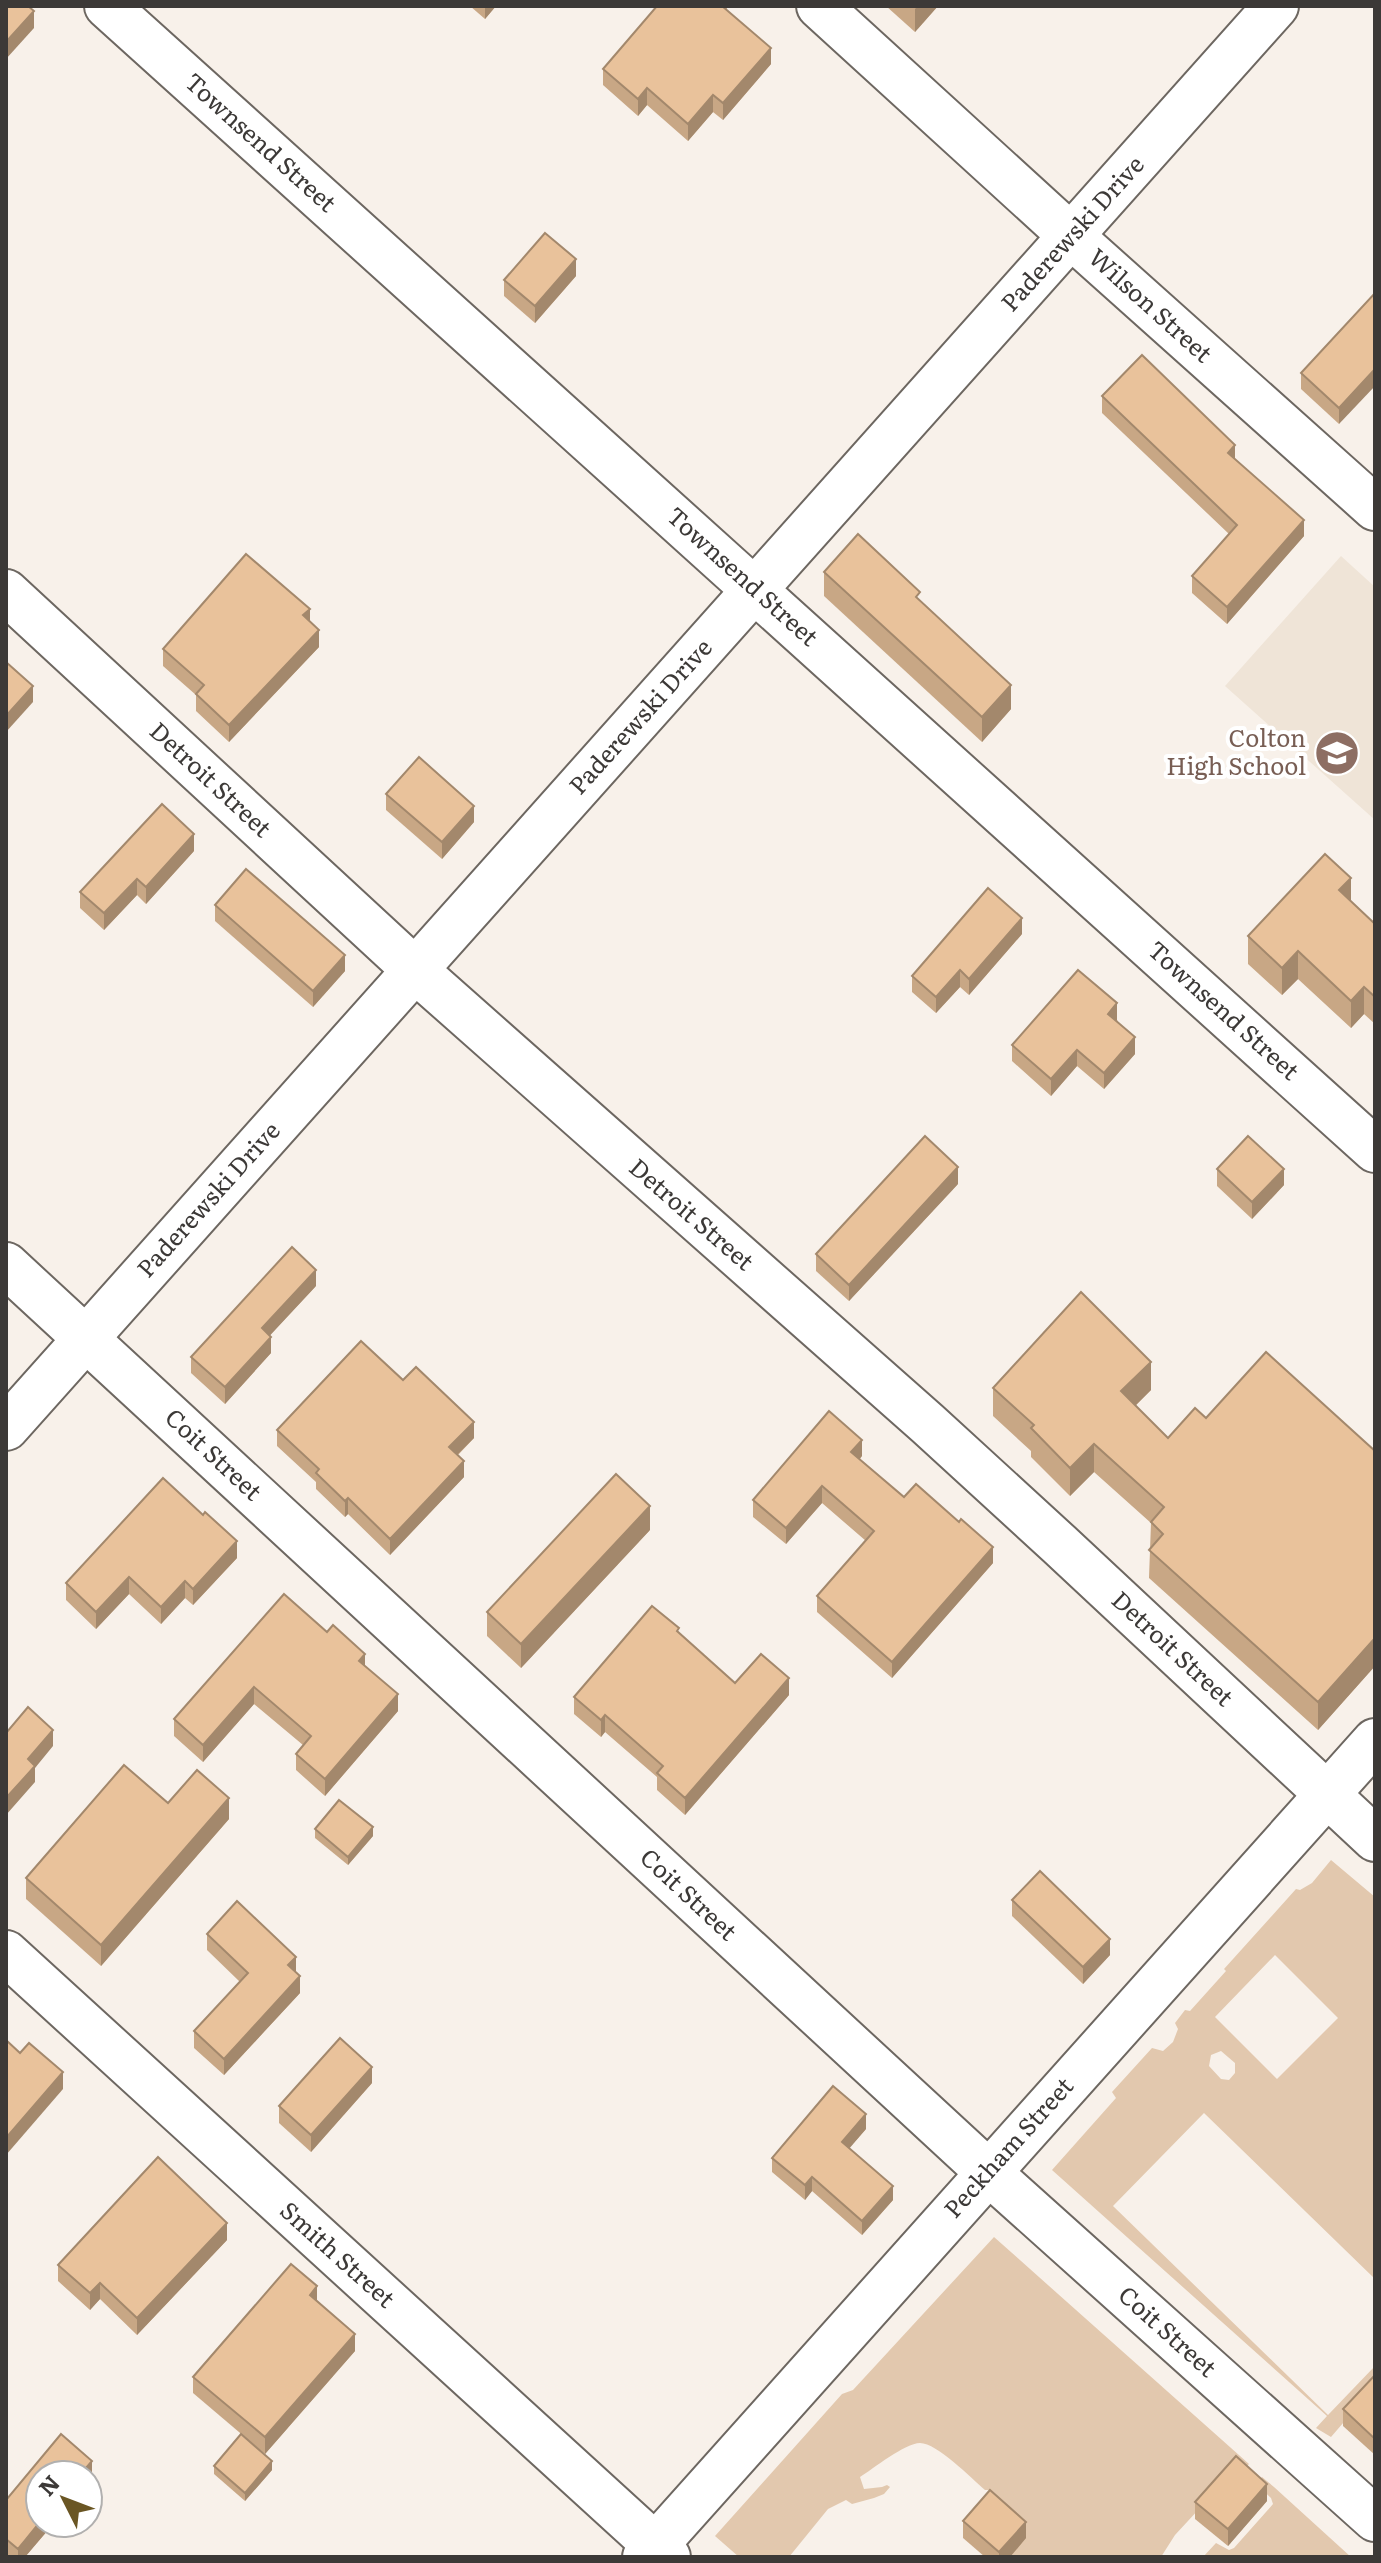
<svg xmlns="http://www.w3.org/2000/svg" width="1381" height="2563" font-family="Literata,serif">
<rect width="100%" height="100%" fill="#f8f1ea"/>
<polygon fill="#efe4d7" points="1341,556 1375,587 1375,820 1225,686"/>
<g fill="#e2c8ae" fill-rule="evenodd">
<path d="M1331,1860L1375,1897V2279L1204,2113L1113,2206L1328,2415L1375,2366V2386L1331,2437L1316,2428L1327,2416L1052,2170L1116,2098L1112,2092L1152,2048L1163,2051L1173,2042L1178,2029L1175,2023L1185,2010L1190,2011L1226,1971L1224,1969L1296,1889L1300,1890L1312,1883ZM1275,1955L1338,2018L1277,2079L1215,2017ZM1221,2051L1235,2063V2073L1229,2080L1221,2079L1209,2066L1211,2055Z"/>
<path d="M994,2237L1249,2464L1241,2472L1237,2468L1175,2535L1161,2557H1009L994,2498L989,2490H985C971,2478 937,2443 920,2443C905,2443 873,2469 860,2477L864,2489L882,2487L887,2485L890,2487L884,2494L874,2498L852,2504L846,2500L828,2509L789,2557H739L715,2536L842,2394L853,2390Z"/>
<polygon points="1262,2477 1274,2487 1351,2557 1203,2557 1216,2543 1229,2550 1234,2548 1273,2504 1271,2498 1256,2484"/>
</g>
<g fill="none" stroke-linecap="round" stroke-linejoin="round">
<g stroke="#6d6761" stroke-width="48">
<g id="street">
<polyline points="107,6 1375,1150"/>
<polyline points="819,6 1071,236 1375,508"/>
<polyline points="6,592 415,970 928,1424 1059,1544 1375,1839"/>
<polyline points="6,1265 988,2172 1375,2519"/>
<polyline points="6,1428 1276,6"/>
<polyline points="6,1953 668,2557"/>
<polyline points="645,2557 1375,1741"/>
</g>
</g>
<use href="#street" stroke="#fff" stroke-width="44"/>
</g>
<g fill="#c8a785">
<polygon points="470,6 496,6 485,19"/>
<polygon points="727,6 727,10 771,64 723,120 713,112 688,141 647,105 638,116 603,85 603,69"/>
<polygon points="886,6 938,6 915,32"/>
<polygon points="576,276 535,323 504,296 504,280"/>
<polygon points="1375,293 1339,424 1301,389 1301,373"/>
<polygon points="1102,396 1235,459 1304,536 1227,624 1192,593 1192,576 1229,534 1102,413"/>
<polygon points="824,572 920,601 1011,709 982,742 824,596"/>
<polygon points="319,647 229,742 196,711 196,695 163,666 163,649"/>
<polygon points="386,794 474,822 442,859 386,810"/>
<polygon points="194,851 146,904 137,895 104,930 80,908 80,892"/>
<polygon points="1351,901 1375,924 1375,1024 1364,1014 1351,1028 1298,979 1282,995 1248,964 1248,936"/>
<polygon points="215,905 345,971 313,1007 215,921"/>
<polygon points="1022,934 969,995 960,987 936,1013 912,992 912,976"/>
<polygon points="1117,1020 1135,1054 1104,1089 1077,1066 1051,1096 1012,1061 1012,1045"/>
<polygon points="1217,1169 1284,1185 1252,1219 1217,1186"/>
<polygon points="958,1184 849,1301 816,1271 816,1254"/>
<polygon points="316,1286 270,1335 271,1353 225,1404 191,1373 191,1357"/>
<polygon points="403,1380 474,1438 458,1455 464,1477 390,1555 348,1514 345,1517 316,1489 316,1482 277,1446 277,1430"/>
<polygon points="993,1388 1151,1390 1135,1406 1168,1438 1206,1418 1375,1451 1375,1666 1318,1730 1149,1578 1151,1523 1094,1472 1070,1496 1031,1457 1031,1451 993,1416"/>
<polygon points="862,1456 860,1459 904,1497 993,1563 892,1678 817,1612 817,1596 866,1541 822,1503 786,1544 753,1517 753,1500"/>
<polygon points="650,1530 521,1668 487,1636 487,1612"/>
<polygon points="237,1558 193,1605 185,1598 161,1624 129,1594 96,1629 66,1600 66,1583"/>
<polygon points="284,1594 365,1666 398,1711 325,1796 296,1770 296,1754 303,1745 254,1704 203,1762 174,1736 174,1719"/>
<polygon points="679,1633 735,1683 789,1695 685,1815 657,1790 657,1777 605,1732 601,1737 574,1714 574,1697"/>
<polygon points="168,1803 229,1819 101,1966 26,1899 26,1878"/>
<polygon points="315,1829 373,1836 348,1865 315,1838"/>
<polygon points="1012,1900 1110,1955 1083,1984 1012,1916"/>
<polygon points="207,1934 296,1972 300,1993 224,2075 194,2048 194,2031 240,1982 207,1950"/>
<polygon points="372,2083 311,2152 279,2123 279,2106"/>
<polygon points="866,2129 849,2148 893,2200 862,2235 812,2191 805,2200 772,2172 772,2158"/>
<polygon points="227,2240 137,2335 100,2299 90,2310 58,2281 58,2265"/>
<polygon points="317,2301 355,2351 265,2454 193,2393 193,2377"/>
<polygon points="1375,2375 1375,2455 1343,2426 1343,2409"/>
<polygon points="61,2434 92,2461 92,2477 88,2482 88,2475 40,2475 40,2523 54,2523 25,2557 8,2557 6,2555 6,2500"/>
<polygon points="214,2466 272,2470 245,2501 214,2474"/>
<polygon points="1267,2501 1228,2546 1195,2519 1195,2502"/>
<polygon points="963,2521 1026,2538 1010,2557 985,2557 963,2538"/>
</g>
<g fill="#a3886c">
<polygon points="485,6 496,6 485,19"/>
<polygon points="918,6 938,6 915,32 915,9"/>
<polygon points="34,11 34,28 6,59 6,42"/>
<polygon points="771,48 771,64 723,120 723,103"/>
<polygon points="647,88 647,105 638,116 638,99"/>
<polygon points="713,95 713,112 688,141 688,124"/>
<polygon points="576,259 576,276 535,323 535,306"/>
<polygon points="1375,369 1375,386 1339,424 1339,408"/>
<polygon points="1235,445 1235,462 1228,453"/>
<polygon points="1304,520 1304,536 1227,624 1227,607"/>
<polygon points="310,609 310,626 303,615"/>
<polygon points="319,630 319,647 229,742 229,725"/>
<polygon points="1011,685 1011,709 982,742 982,717"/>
<polygon points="33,686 33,702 6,732 6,716"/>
<polygon points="474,806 474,822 442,859 442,842"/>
<polygon points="194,834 194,851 146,904 146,887"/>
<polygon points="1351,878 1351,906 1339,890"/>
<polygon points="137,879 137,895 104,930 104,913"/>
<polygon points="1022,918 1022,934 969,995 969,979"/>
<polygon points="1298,951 1298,979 1282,995 1282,968"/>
<polygon points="345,955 345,971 313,1007 313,991"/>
<polygon points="960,970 960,987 936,1013 936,997"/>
<polygon points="1364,987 1364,1014 1351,1028 1351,1001"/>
<polygon points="1117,1003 1117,1020 1108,1030 1108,1014"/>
<polygon points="1135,1037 1135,1054 1104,1089 1104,1073"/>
<polygon points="1077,1050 1077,1066 1051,1096 1051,1079"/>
<polygon points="958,1167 958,1184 849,1301 849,1285"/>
<polygon points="1284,1169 1284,1185 1252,1219 1252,1202"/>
<polygon points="316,1270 316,1286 262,1344 262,1328"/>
<polygon points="271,1337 271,1353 225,1404 225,1387"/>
<polygon points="1151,1362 1151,1390 1121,1420 1121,1391"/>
<polygon points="474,1422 474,1438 449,1463 449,1447"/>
<polygon points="862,1440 862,1456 851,1468 851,1452"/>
<polygon points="1094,1444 1094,1472 1070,1496 1070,1468"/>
<polygon points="464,1461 464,1477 390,1555 390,1539"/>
<polygon points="822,1486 822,1503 786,1544 786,1528"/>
<polygon points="348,1498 348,1514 345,1517 345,1501"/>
<polygon points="650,1506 650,1530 521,1668 521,1644"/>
<polygon points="237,1541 237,1558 193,1605 193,1589"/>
<polygon points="993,1547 993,1563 892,1678 892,1662"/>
<polygon points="129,1577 129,1594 96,1629 96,1612"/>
<polygon points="185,1581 185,1598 161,1624 161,1607"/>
<polygon points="1375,1638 1375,1666 1318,1730 1318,1702"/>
<polygon points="365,1654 365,1670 359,1661"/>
<polygon points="789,1678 789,1695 685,1815 685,1798"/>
<polygon points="254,1687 254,1704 203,1762 203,1745"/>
<polygon points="398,1694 398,1711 325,1796 325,1779"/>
<polygon points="605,1715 605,1732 601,1737 601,1720"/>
<polygon points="53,1730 53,1746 35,1768 35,1782 6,1815 6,1798 28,1759"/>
<polygon points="229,1798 229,1819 101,1966 101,1945"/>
<polygon points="373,1827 373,1836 348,1865 348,1857"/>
<polygon points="1110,1939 1110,1955 1083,1984 1083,1967"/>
<polygon points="296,1957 296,1973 288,1965"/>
<polygon points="300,1976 300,1993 224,2075 224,2059"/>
<polygon points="372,2067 372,2083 311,2152 311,2135"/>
<polygon points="63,2072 63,2089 6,2155 6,2138"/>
<polygon points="866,2114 866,2129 842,2157 842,2142"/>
<polygon points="812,2177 812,2191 805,2200 805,2185"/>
<polygon points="893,2186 893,2200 862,2235 862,2221"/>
<polygon points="227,2223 227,2240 137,2335 137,2318"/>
<polygon points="100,2283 100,2299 90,2310 90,2293"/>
<polygon points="317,2286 317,2303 310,2295"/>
<polygon points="355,2334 355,2351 265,2454 265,2437"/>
<polygon points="92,2461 92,2477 88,2482 88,2475 80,2475"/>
<polygon points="272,2461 272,2470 245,2501 245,2493"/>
<polygon points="1267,2484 1267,2501 1228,2546 1228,2529"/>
<polygon points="1026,2522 1026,2538 1010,2557 999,2557 999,2552"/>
<polygon points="40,2523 54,2523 25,2557 18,2557 18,2549"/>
</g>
<g fill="#e9c29b" stroke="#a3886c" stroke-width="2">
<polygon points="6,6 28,6 34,11 6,42"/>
<polygon points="657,6 722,6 771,48 723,103 713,95 688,124 647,88 638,99 603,69"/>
<polygon points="545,233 576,259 535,306 504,280"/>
<polygon points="1375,293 1375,369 1339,408 1301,373"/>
<polygon points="1142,355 1235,445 1228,453 1304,520 1227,607 1192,576 1237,525 1102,396"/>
<polygon points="858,534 920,592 916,597 1011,685 982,717 824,572"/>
<polygon points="246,554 310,609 303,615 319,630 229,725 196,694 204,685 163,649"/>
<polygon points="6,662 33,686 6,716"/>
<polygon points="419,757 474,806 442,842 386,794"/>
<polygon points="162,804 194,834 146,887 137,879 104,913 80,892"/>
<polygon points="1325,854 1351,878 1339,890 1375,924 1375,997 1364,987 1351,1001 1298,951 1282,968 1248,936"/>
<polygon points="246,869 345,955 313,991 215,905"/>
<polygon points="988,888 1022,918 969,979 960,970 936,997 912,976"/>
<polygon points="1078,970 1117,1003 1108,1014 1135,1037 1104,1073 1077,1050 1051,1079 1012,1045"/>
<polygon points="925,1136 958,1167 849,1285 816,1254"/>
<polygon points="1248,1136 1284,1169 1252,1202 1217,1169"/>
<polygon points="292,1247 316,1270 262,1328 271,1337 225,1387 191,1357"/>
<polygon points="1081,1292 1151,1362 1121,1391 1168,1438 1195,1408 1206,1418 1266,1352 1375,1451 1375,1638 1318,1702 1149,1550 1163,1534 1151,1522 1164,1507 1094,1444 1070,1468 1031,1428 1034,1425 993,1388"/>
<polygon points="361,1341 403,1380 416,1367 474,1422 449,1447 464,1461 390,1539 348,1498 345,1501 316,1473 319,1469 277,1430"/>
<polygon points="829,1411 862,1440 851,1452 904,1497 916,1484 959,1522 961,1519 993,1547 892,1662 817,1596 874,1531 822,1486 786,1528 753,1500"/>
<polygon points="616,1474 650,1506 521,1644 487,1612"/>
<polygon points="163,1478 203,1515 205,1512 237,1541 193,1589 185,1581 161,1607 129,1577 96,1612 66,1583"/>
<polygon points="284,1594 327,1632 333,1625 365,1654 359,1661 398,1694 325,1779 296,1754 311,1736 254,1687 203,1745 174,1719"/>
<polygon points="652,1606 679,1628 677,1631 735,1683 761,1654 789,1678 685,1798 657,1773 663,1766 605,1715 601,1720 574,1697"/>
<polygon points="28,1707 53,1730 28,1759 35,1766 6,1798 6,1733"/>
<polygon points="124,1765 168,1803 197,1770 229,1798 101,1945 26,1878"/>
<polygon points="339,1800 373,1827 348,1857 315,1829"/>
<polygon points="1040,1871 1110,1939 1083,1967 1012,1900"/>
<polygon points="237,1901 296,1957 288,1965 300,1976 224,2059 194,2031 248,1973 207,1934"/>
<polygon points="340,2038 372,2067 311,2135 279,2106"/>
<polygon points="6,2040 20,2053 29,2043 63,2072 6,2138"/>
<polygon points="833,2086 866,2114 842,2142 893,2186 862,2221 812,2177 805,2185 772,2158"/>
<polygon points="158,2157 227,2223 137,2318 100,2283 90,2293 58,2265"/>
<polygon points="291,2264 317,2286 310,2295 355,2334 265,2437 193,2377"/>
<polygon points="1375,2375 1375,2439 1343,2409"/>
<polygon points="61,2434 92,2461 80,2475 40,2475 40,2522 18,2549 6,2539 6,2500"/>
<polygon points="241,2434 272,2461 245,2493 214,2466"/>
<polygon points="1236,2456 1267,2484 1228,2529 1195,2502"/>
<polygon points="990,2490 1026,2522 999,2552 963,2521"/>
</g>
<defs>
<g id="school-disc" transform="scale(2.3)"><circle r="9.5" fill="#8d6e63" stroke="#fff"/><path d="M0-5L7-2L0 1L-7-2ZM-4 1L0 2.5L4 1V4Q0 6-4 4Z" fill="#fff"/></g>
</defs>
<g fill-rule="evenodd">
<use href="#school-disc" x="1337" y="753"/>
</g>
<g text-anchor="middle" stroke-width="8" stroke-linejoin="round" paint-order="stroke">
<g font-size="24" fill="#3c3937" stroke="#fff">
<text transform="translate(260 143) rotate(42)" y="8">Townsend Street</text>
<text transform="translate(1073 234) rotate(-48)" y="8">Paderewski Drive</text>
<text transform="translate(1150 306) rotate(42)" y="8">Wilson Street</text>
<text transform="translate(742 577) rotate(42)" y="8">Townsend Street</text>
<text transform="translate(641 717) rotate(-48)" y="8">Paderewski Drive</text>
<text transform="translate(210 780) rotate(43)" y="8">Detroit Street</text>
<text transform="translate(1223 1011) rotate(42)" y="8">Townsend Street</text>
<text transform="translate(209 1200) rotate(-48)" y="8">Paderewski Drive</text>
<text transform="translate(691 1215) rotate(41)" y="8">Detroit Street</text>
<text transform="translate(213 1455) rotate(43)" y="8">Coit Street</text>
<text transform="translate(1172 1649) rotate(43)" y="8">Detroit Street</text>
<text transform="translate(688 1895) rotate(43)" y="8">Coit Street</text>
<text transform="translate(1009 2148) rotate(-48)" y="8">Peckham Street</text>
<text transform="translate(337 2255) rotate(42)" y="8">Smith Street</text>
<text transform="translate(1167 2332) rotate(42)" y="8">Coit Street</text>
</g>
<g font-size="24" fill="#785e54" stroke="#fff" text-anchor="end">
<text x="1306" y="747">Colton<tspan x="1306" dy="28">High School</tspan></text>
</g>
</g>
<rect width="1381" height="2563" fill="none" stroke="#3c3937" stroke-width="16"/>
<g transform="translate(64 2499) rotate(312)"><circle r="38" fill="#ffffff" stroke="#b1b0af" stroke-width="2"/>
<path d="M0-6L14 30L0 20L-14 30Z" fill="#6a5624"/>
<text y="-12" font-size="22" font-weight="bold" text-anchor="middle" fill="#3c3937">N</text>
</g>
</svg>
